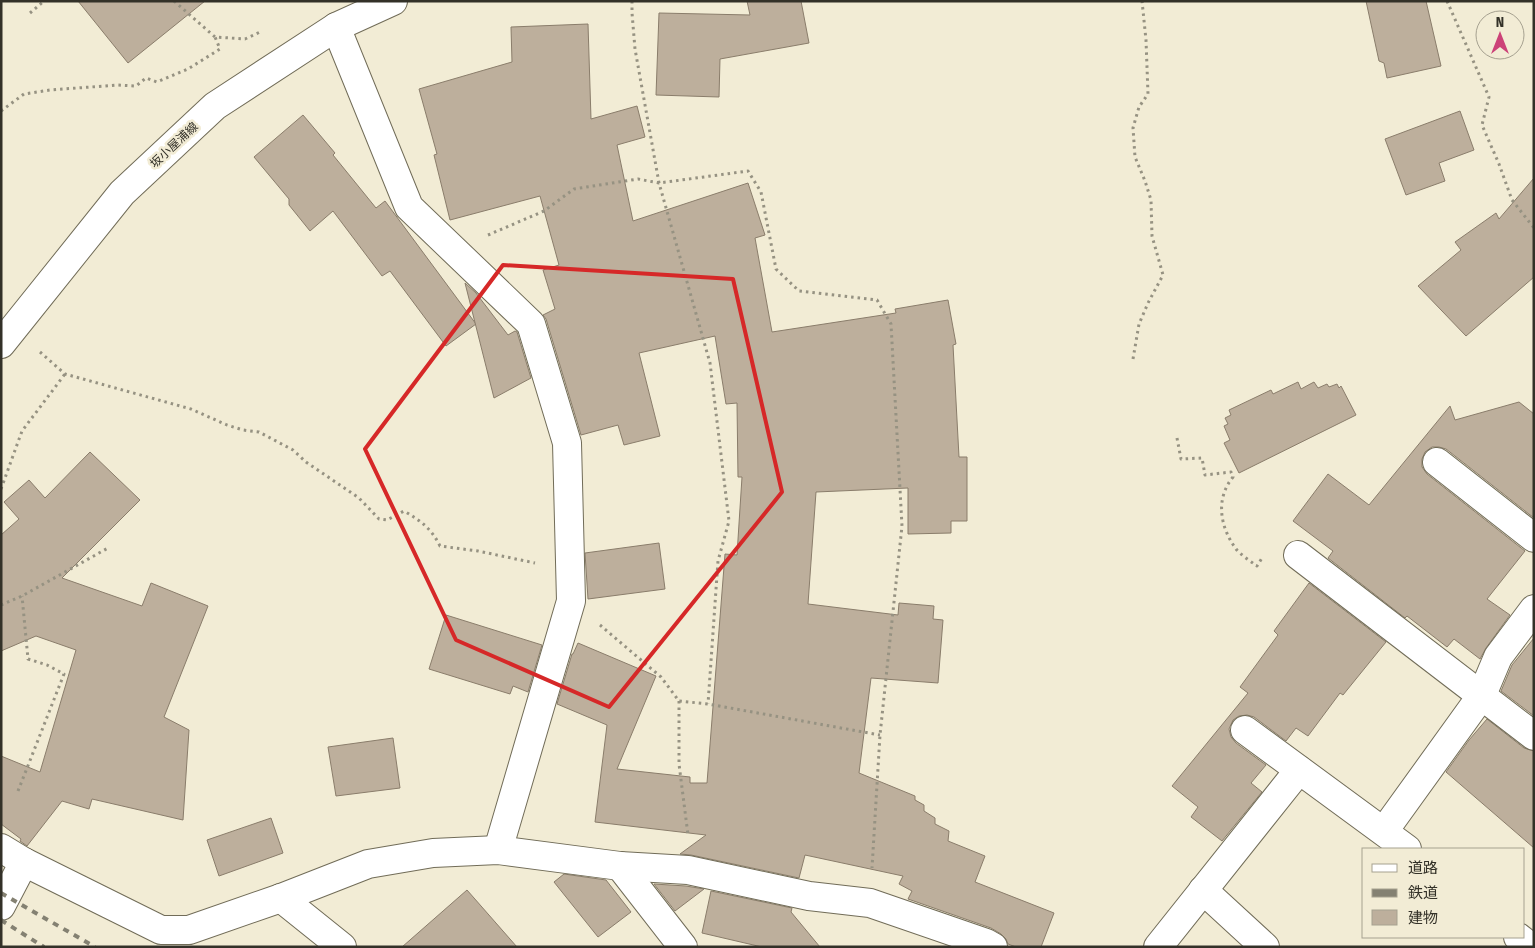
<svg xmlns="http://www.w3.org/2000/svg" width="1535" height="948" font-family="'Fira Sans Condensed','Noto Sans JP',sans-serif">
<rect width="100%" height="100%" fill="#f2ecd5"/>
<g fill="#bdaf9c" stroke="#8a7d6b">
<polygon points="78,1 205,1 128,63"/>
<polygon points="747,1 801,1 809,43 720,59 719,97 656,95 659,13 750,15"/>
<polygon points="1366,1 1426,1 1441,66 1387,78 1384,63 1379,61"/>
<polygon points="588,24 591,119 637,106 645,137 617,145 633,221 748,183 765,235 755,238 772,332 896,313 895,309 948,300 956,344 953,345 959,457 967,457 967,521 951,521 951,533 908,534 908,488 816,492 808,604 898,615 899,603 934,606 933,619 943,620 938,683 871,678 859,773 915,796 915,800 924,805 924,811 935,818 935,824 949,831 948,841 985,856 975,882 1054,913 1041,947 1016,947 1008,944 1006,939 1001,934 991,928 908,899 912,891 899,884 903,876 805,855 799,878 691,855 680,854 706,835 595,822 607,725 557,704 572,654 573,654 578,643 656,676 617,769 690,777 690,783 707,783 725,554 737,555 742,477 738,477 737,403 726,404 715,336 639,353 660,436 624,445 618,425 581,435 546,319 543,315 555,309 543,270 559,265 540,196 450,220 434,155 437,154 419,89 512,62 511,27"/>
<polygon points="1460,111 1474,150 1439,163 1445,181 1406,195 1385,139"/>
<polygon points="303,115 335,153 333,155 376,208 385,201 476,324 446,346 390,271 382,276 333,211 310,231 289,205 289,199 254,157"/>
<polygon points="1534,178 1534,277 1466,336 1418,286 1461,250 1455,242 1496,213 1499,219"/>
<polygon points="465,283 476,293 508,335 515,331 517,332 531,378 494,398"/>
<polygon points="1298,382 1301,389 1314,382 1318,388 1327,384 1329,387 1337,384 1339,388 1341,386 1356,415 1239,473 1224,443 1230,440 1224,426 1228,424 1225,418 1231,415 1229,410 1271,390 1273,394"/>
<polygon points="1519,402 1534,414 1534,518 1446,449 1439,447 1432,447 1425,452 1422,459 1422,467 1427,474 1525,551 1487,599 1510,615 1486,648 1480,659 1454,639 1447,647 1407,616 1405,618 1328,558 1333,551 1293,521 1328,474 1369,505 1450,406 1455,420"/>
<polygon points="90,452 140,500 62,578 142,606 151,583 208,606 164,717 189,730 183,820 92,799 89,809 62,801 27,846 20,841 21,839 1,824 1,756 40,772 76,650 36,636 1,651 1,535 19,519 4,502 29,480 45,498"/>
<polygon points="659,543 665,589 588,599 585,553"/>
<polygon points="1309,583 1386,642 1343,695 1340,693 1308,736 1296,728 1286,741 1254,717 1247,715 1239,716 1233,720 1229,729 1231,737 1236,743 1266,765 1251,783 1262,792 1222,841 1191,817 1198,807 1172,786 1248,693 1240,687 1278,635 1274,631"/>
<polygon points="446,615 542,645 528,692 513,686 510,694 429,669"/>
<polygon points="1534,638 1534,716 1501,691 1512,665"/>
<polygon points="1487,719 1524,748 1534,751 1534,848 1446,772 1469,740"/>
<polygon points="393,738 400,788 336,796 328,747"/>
<polygon points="271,818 283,853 219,876 207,840"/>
<polygon points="564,874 606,880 631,912 598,937 554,882"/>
<polygon points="654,884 686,886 704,889 675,911"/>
<polygon points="467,890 517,947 402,947"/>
<polygon points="711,891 792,908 791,912 820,947 762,947 702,933"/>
</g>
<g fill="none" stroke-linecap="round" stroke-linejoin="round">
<g stroke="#716c58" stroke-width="30">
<g id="street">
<polyline points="336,27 409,207 531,324 567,443 571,601 498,850"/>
<polyline points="1437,462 1534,538"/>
<polyline points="1298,555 1534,736"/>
<polyline points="1245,730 1407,849"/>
<polyline points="1384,831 1482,695 1498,657 1534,609"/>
<polyline points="1,848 24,862 161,930 189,930 281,898 368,864 433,853 498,850 620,866 688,870 809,896 870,903 986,943 993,947"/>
<polyline points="620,866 683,947"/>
<polyline points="1203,890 1265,947"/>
<polyline points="281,898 342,947"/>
<polyline points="1,906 24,862"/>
<polyline points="1518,937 1531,947"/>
<polyline points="1158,947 1299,770"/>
</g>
</g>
<g stroke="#716c58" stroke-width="30">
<polyline id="secondary" points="1,344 122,193 215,106 336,27 393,1"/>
</g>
<g stroke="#969282" stroke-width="3" stroke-dasharray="2.5 4" stroke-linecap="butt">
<polyline points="174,1 215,37 245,39 260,32"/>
<polyline points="632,1 632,13 635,49 659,183 710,363 729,521 718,561 708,704"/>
<polyline points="1447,1 1489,97 1482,125 1499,164 1512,200 1534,228"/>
<polyline points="30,13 44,1"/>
<polyline points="1,111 24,94 50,90 118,85 136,86 146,78 157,82 188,69 220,49 215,37"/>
<polyline points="488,235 544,211 574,189 638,179 659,183 748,171 761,192 776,269 799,291 877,300 891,324 902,526 880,735 872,868"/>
<path d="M40,352L65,374L191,409L227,425L243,430L259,432L293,450L306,462L359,498L379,519L387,520L404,511C421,521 431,528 440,546L478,551L535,563"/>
<polyline points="1133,359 1139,324 1148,303 1163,275 1152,236 1151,200 1145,181 1135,157 1133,128 1139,107 1148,94 1146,40 1142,1"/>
<path d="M1177,438L1181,459L1202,458L1205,475L1231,472L1233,477C1215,499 1220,527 1236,549C1241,555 1250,561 1257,566L1262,558"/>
<polyline points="1,489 22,431 65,374"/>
<polyline points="1,605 22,596 108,548"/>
<polyline points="600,625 661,677 679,701 708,704 880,735"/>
<polyline points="679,701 679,764 688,835"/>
<polyline points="18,791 64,674 47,665 28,659 22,596"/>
</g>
<use href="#street" stroke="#fff" stroke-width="28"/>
<use href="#secondary" stroke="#fff" stroke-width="28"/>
<g stroke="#848172" stroke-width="4" stroke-dasharray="6 6" stroke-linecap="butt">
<polyline points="1,893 95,947"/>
<polyline points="1,920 44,947"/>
</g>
</g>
<path fill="none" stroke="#d62828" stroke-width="4" stroke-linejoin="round" d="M503,265L733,279L782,492L609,707L456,640L365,449Z"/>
<g text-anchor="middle" stroke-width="5" stroke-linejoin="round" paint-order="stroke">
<g font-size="12" fill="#333128" stroke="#f2ecd5">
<text transform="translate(174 145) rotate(-43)" y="4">坂小屋浦線</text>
</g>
</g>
<rect width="1535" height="948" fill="none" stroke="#333128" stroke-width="5"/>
<rect x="1362" y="848" width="162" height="90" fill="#f2ecd5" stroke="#a6a190"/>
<rect x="1372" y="864" width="25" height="8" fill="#ffffff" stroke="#a6a190"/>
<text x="1408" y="873" font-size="15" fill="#333128">道路</text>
<rect x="1372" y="889" width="25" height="8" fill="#848172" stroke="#a6a190"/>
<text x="1408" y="898" font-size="15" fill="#333128">鉄道</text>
<rect x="1372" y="910" width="25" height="15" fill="#bdaf9c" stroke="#a6a190"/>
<text x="1408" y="923" font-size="15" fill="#333128">建物</text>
<g transform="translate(1500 35)"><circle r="24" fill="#f2ecd5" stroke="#a6a190"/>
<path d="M0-4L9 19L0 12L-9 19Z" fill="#cc4278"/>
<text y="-8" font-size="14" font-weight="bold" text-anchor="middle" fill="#333128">N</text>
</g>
</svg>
